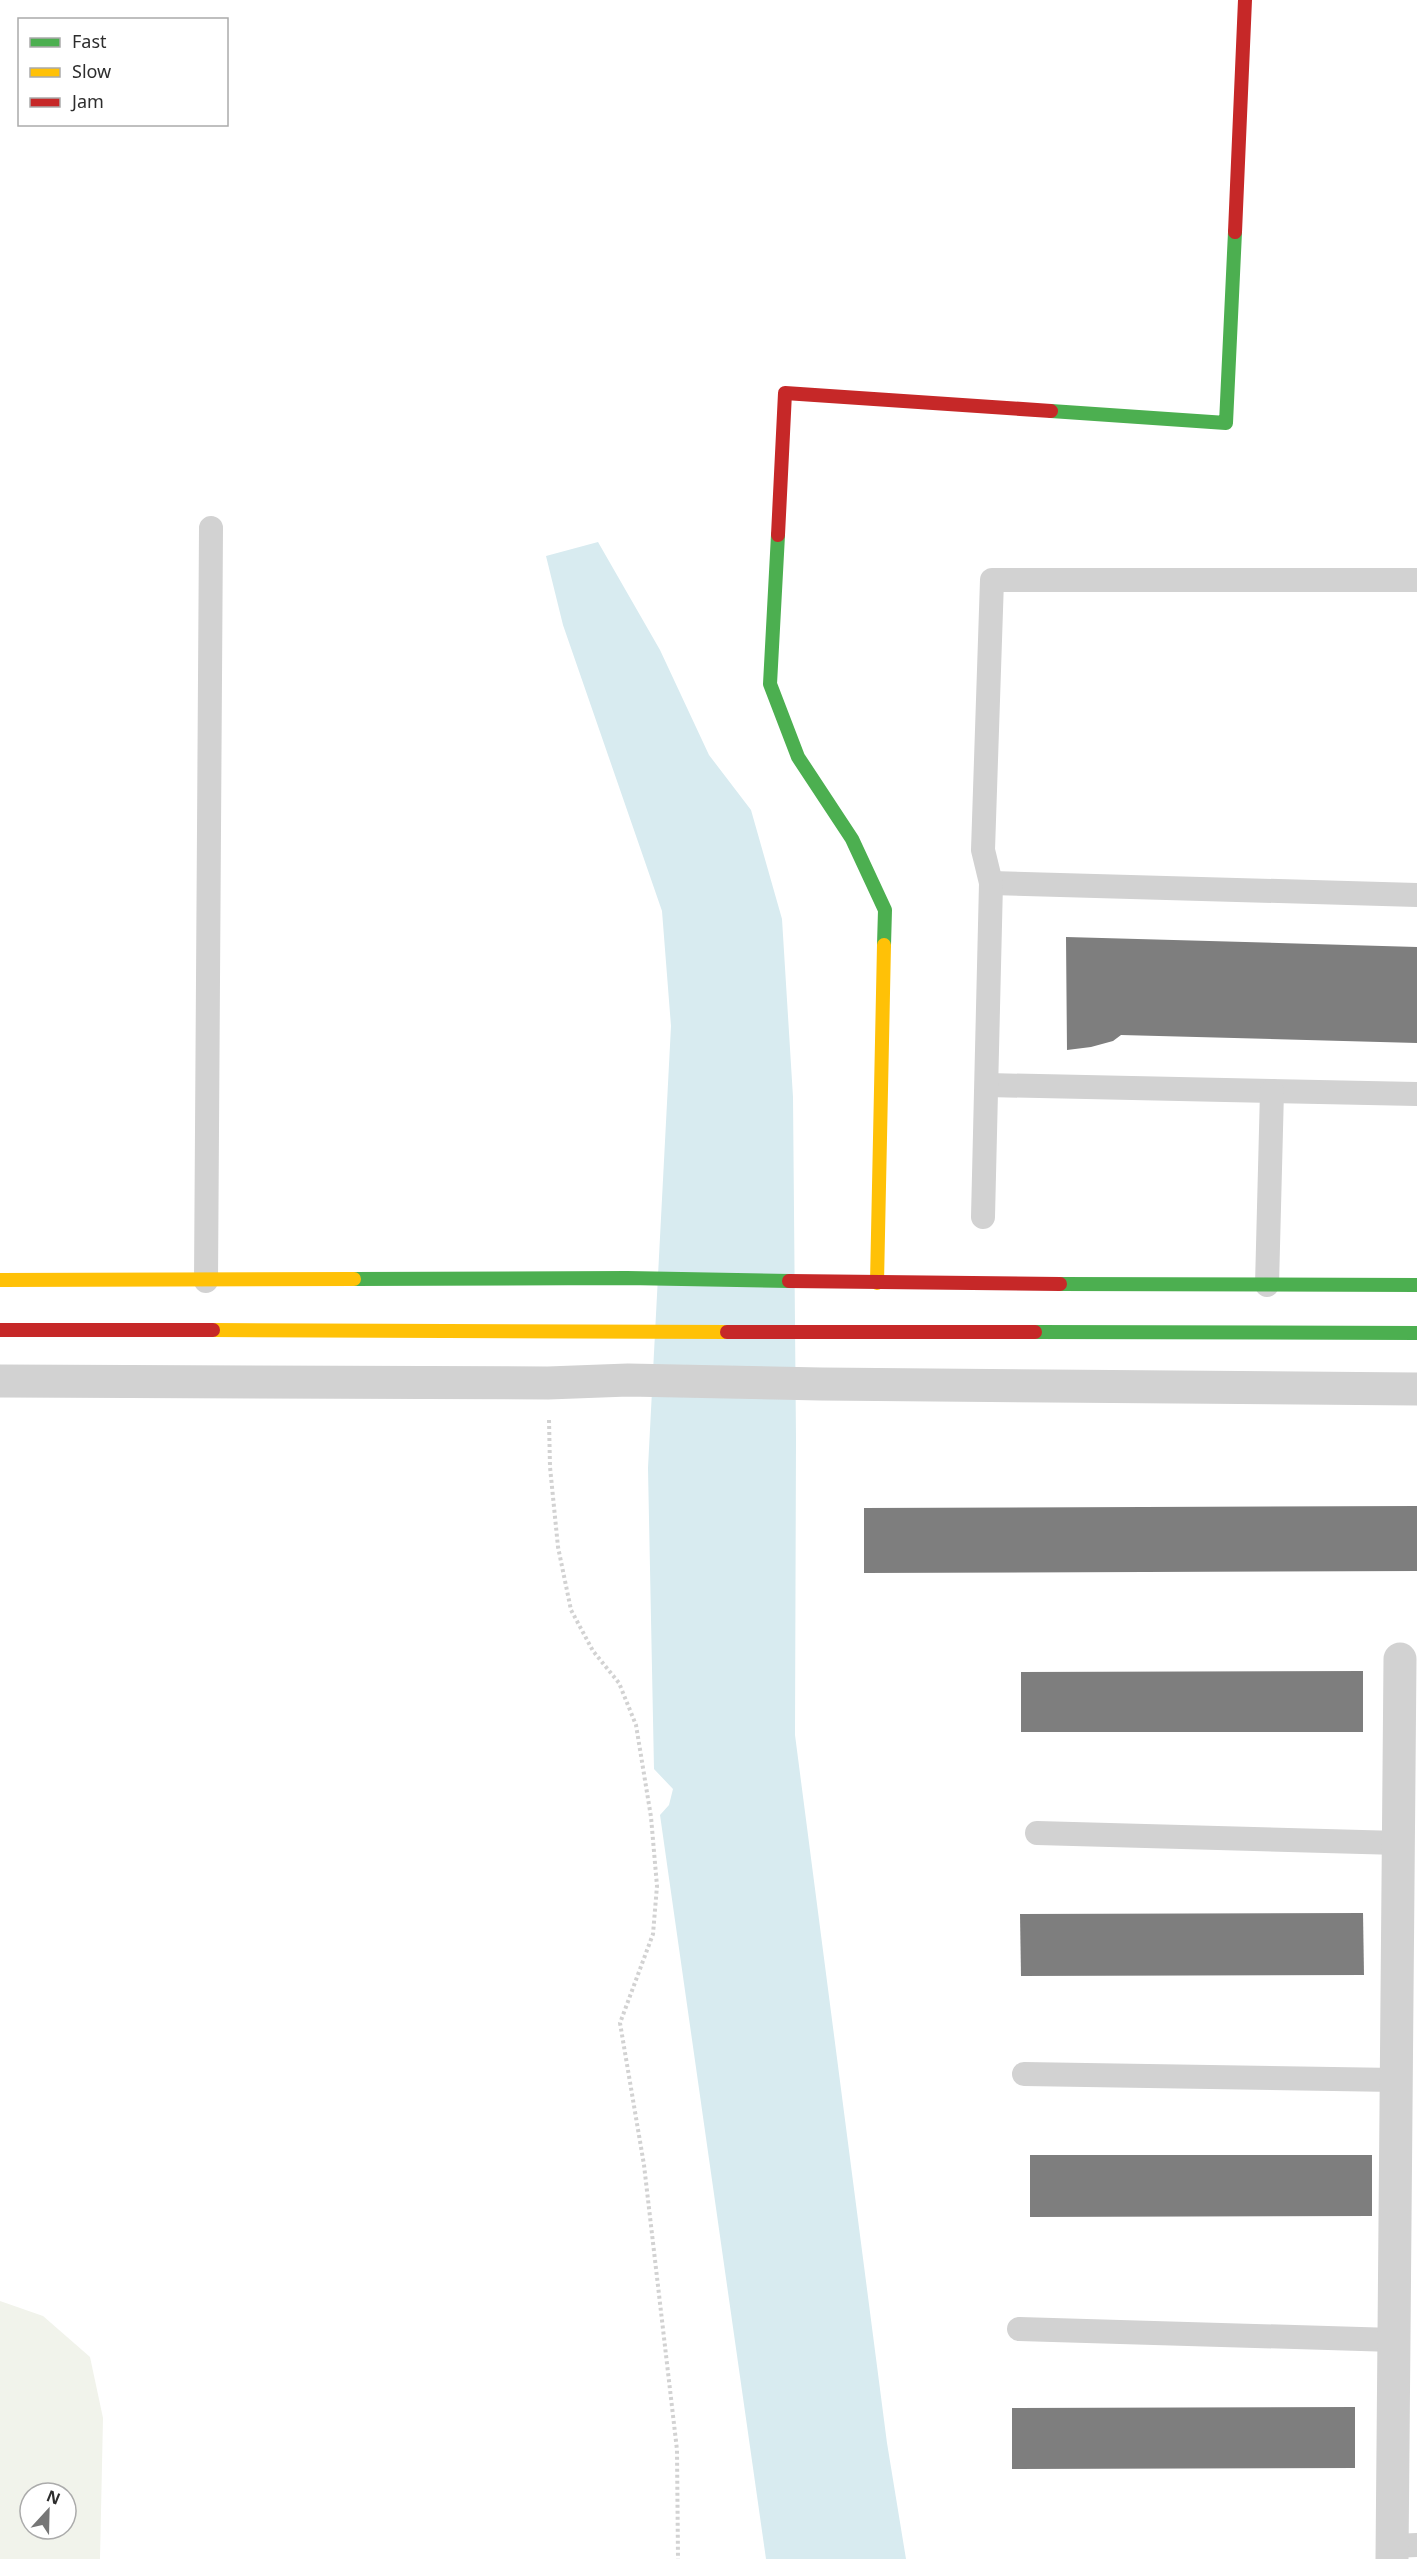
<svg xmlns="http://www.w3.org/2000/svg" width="1417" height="2559" font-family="'Noto Sans',sans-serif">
<rect width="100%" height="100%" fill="#fff"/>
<path fill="#f1f3eb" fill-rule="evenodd" d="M0,2301L43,2316L90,2357L103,2418L100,2559H0ZM30,2493H66V2529H30Z"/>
<polygon fill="#d8ebf0" points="598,542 660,650 709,755 751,810 782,919 793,1097 796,1439 795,1735 887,2443 906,2559 766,2559 660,1815 669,1805 673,1789 654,1769 648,1468 671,1026 662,911 563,625 546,556"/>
<g fill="#7e7e7e">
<polygon points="1066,937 1417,947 1417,1043 1121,1035 1113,1041 1091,1047 1067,1050"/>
<polygon points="1417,1506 1417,1571 864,1573 864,1508"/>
<polygon points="1363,1671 1363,1732 1021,1732 1021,1672"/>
<polygon points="1363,1913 1364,1975 1021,1976 1020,1914"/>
<polygon points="1030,2155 1372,2155 1372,2216 1030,2217"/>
<polygon points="1355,2407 1355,2468 1012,2469 1012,2408"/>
</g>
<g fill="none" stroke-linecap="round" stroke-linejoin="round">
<polyline stroke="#d2d2d2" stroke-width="4" stroke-dasharray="3 3" stroke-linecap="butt" points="549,1420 550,1467 558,1547 571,1610 593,1651 619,1683 636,1725 651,1817 657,1886 653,1934 620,2023 644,2165 677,2450 678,2559"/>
<g stroke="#d2d2d2" stroke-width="24">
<polyline points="991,883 1417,895"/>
<polyline points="987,1085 1417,1094"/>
<polyline points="983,1217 991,883 983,850 992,580 1417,580"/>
<polyline points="206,1281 211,528"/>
<polyline points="1267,1285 1272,1091"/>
<polyline points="1037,1833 1399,1843"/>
<polyline points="1024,2074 1396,2080"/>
<polyline points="1019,2329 1394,2340"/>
<polyline points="1393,2546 1417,2545"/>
</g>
<g stroke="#d2d2d2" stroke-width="33">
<polyline points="0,1381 548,1383 628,1380 821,1384 1417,1389"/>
<polyline points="1392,2559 1400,1659"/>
</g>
<g stroke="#4caf50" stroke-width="14">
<polyline points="1051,411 1226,423 1235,232"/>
<polyline points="778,535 770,684 798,757 852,839 885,910 884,945"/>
<polyline points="354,1279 627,1278 789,1281"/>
<polyline points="1060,1284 1417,1285"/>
<polyline points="1035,1332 1417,1333"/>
</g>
<g stroke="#ffc107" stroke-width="14">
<polyline points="0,1280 354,1279"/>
<polyline points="877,1283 884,945"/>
<polyline points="213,1330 727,1332"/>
</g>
<g stroke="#c62828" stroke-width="14">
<polyline points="1235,232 1245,0"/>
<polyline points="778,535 785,393 1051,411"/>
<polyline points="789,1281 1060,1284"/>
<polyline points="0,1330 213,1330"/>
<polyline points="727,1332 1035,1332"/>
</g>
</g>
<rect x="18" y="18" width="210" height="108" fill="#ffffff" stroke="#ababab" stroke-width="1.5"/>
<rect x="30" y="38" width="30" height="9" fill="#4caf50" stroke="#ababab" stroke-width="1.5"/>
<text x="72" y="48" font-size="18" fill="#2d2d2d">Fast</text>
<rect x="30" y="68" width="30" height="9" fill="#ffc107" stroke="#ababab" stroke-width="1.5"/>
<text x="72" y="78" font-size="18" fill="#2d2d2d">Slow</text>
<rect x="30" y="98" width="30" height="9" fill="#c62828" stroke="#ababab" stroke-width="1.5"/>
<text x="72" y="108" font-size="18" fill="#2d2d2d">Jam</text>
<g transform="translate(48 2511) rotate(22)"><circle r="28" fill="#ffffff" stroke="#ababab" stroke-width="1.5"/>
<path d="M0-4.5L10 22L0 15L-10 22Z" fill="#767676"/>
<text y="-9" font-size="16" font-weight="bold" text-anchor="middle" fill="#2d2d2d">N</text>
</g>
</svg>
